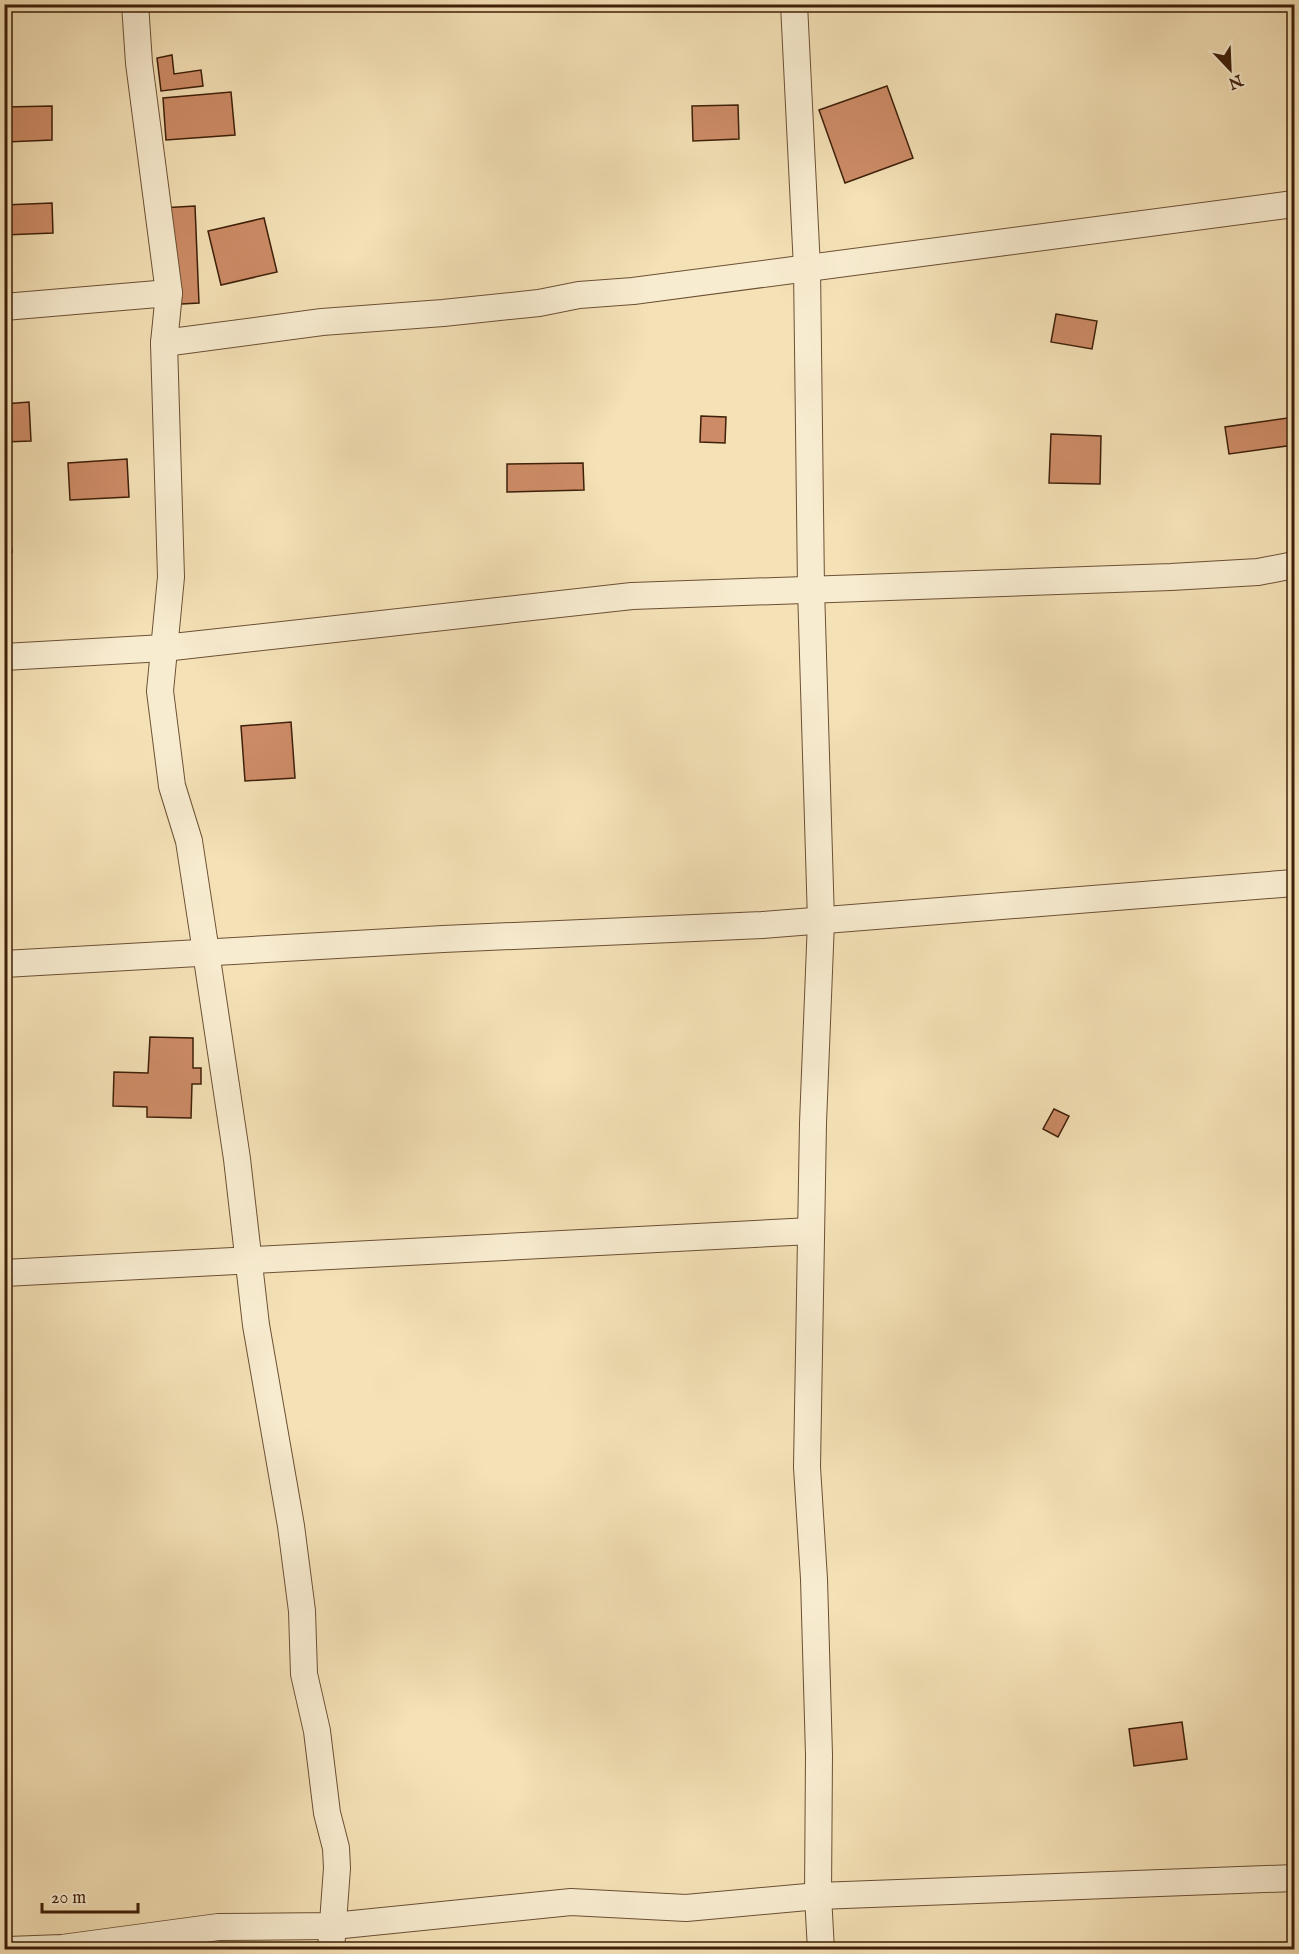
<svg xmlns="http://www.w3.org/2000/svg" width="1299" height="1954" font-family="'IM FELL English',serif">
<rect width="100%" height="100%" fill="#f4e1b6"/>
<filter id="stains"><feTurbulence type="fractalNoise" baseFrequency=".00333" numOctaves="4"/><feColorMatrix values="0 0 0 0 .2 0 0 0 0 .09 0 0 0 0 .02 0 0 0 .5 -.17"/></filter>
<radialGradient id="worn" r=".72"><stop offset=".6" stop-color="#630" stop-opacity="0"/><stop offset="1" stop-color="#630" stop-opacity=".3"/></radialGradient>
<g fill="#cd8c67" stroke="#3e1f09" stroke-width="1.5">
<polygon points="172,55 174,74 201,70 203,86 161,91 157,58"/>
<polygon points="887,86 913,158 845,183 819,110"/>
<polygon points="231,92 235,135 166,140 163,98"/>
<polygon points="738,105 739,139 693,141 692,106"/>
<polygon points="52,106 52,140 6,142 6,107"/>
<polygon points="52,203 53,233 4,235 4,205"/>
<polygon points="195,206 199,303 164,305 161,208"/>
<polygon points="264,218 277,272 221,285 208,231"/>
<polygon points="1056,314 1097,321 1092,349 1051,342"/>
<polygon points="29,402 31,441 4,442 4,404"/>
<polygon points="701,416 726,417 725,443 700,442"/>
<polygon points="1294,417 1294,445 1229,454 1225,427"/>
<polygon points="1051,434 1101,436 1100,484 1049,483"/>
<polygon points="127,459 129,497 70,500 68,463"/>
<polygon points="583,463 584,490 507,492 507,464"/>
<polygon points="8,521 12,552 4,553 4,522"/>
<polygon points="291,722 295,778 245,781 241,726"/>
<polygon points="150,1037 193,1038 193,1068 201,1068 201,1084 192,1084 191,1118 147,1117 147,1107 113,1106 114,1072 148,1073"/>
<polygon points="1054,1109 1069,1116 1058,1137 1043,1129"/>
<polygon points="1182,1722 1187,1759 1134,1766 1129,1729"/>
</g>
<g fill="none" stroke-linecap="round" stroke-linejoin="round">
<g stroke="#6c5034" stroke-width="28">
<g id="minor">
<polyline points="135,4 139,63 169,293"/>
<polyline points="794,4 807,268 811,588 821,921 813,1123 807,1467 814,1579 819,1755 818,1896 821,1950"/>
<polyline points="4,307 169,293 164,343 322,322 443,313 539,303 579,295 633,291 1294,204"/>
<polyline points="164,343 171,577 160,691 172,786 189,841 206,952 237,1159 256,1325 291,1526 302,1611 304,1674 317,1731 327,1813 336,1848 337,1868 331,1950"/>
<polyline points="4,657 164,648 632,596 1171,577 1258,572 1294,565"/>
<polyline points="4,964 443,939 762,925 1294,883"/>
<polyline points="4,1273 811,1231"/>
<polyline points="8,1950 62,1948 218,1927 333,1926 571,1902 686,1908 818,1896 1294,1878"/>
</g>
</g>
<use href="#minor" stroke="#f8ecd0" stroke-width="26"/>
</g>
<rect width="1299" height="1954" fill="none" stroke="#f4e1b6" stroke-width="24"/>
<rect x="6" y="6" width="1287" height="1942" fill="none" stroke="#3e1f09" stroke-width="3"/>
<rect x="12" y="12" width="1275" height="1930" fill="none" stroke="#3e1f09" stroke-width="1.5"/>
<g transform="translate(1230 69) rotate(157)" stroke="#f8ecd0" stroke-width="4.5" paint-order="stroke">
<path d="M0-4.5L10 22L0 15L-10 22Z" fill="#3e1f09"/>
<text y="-9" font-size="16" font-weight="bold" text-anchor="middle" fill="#3e1f09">N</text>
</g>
<path d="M42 1903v9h96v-9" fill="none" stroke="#3e1f09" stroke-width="3"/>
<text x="51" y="1903" font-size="18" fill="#3e1f09" stroke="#f8ecd0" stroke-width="4.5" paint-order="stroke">20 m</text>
<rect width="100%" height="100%" filter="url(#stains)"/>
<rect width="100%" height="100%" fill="url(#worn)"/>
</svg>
